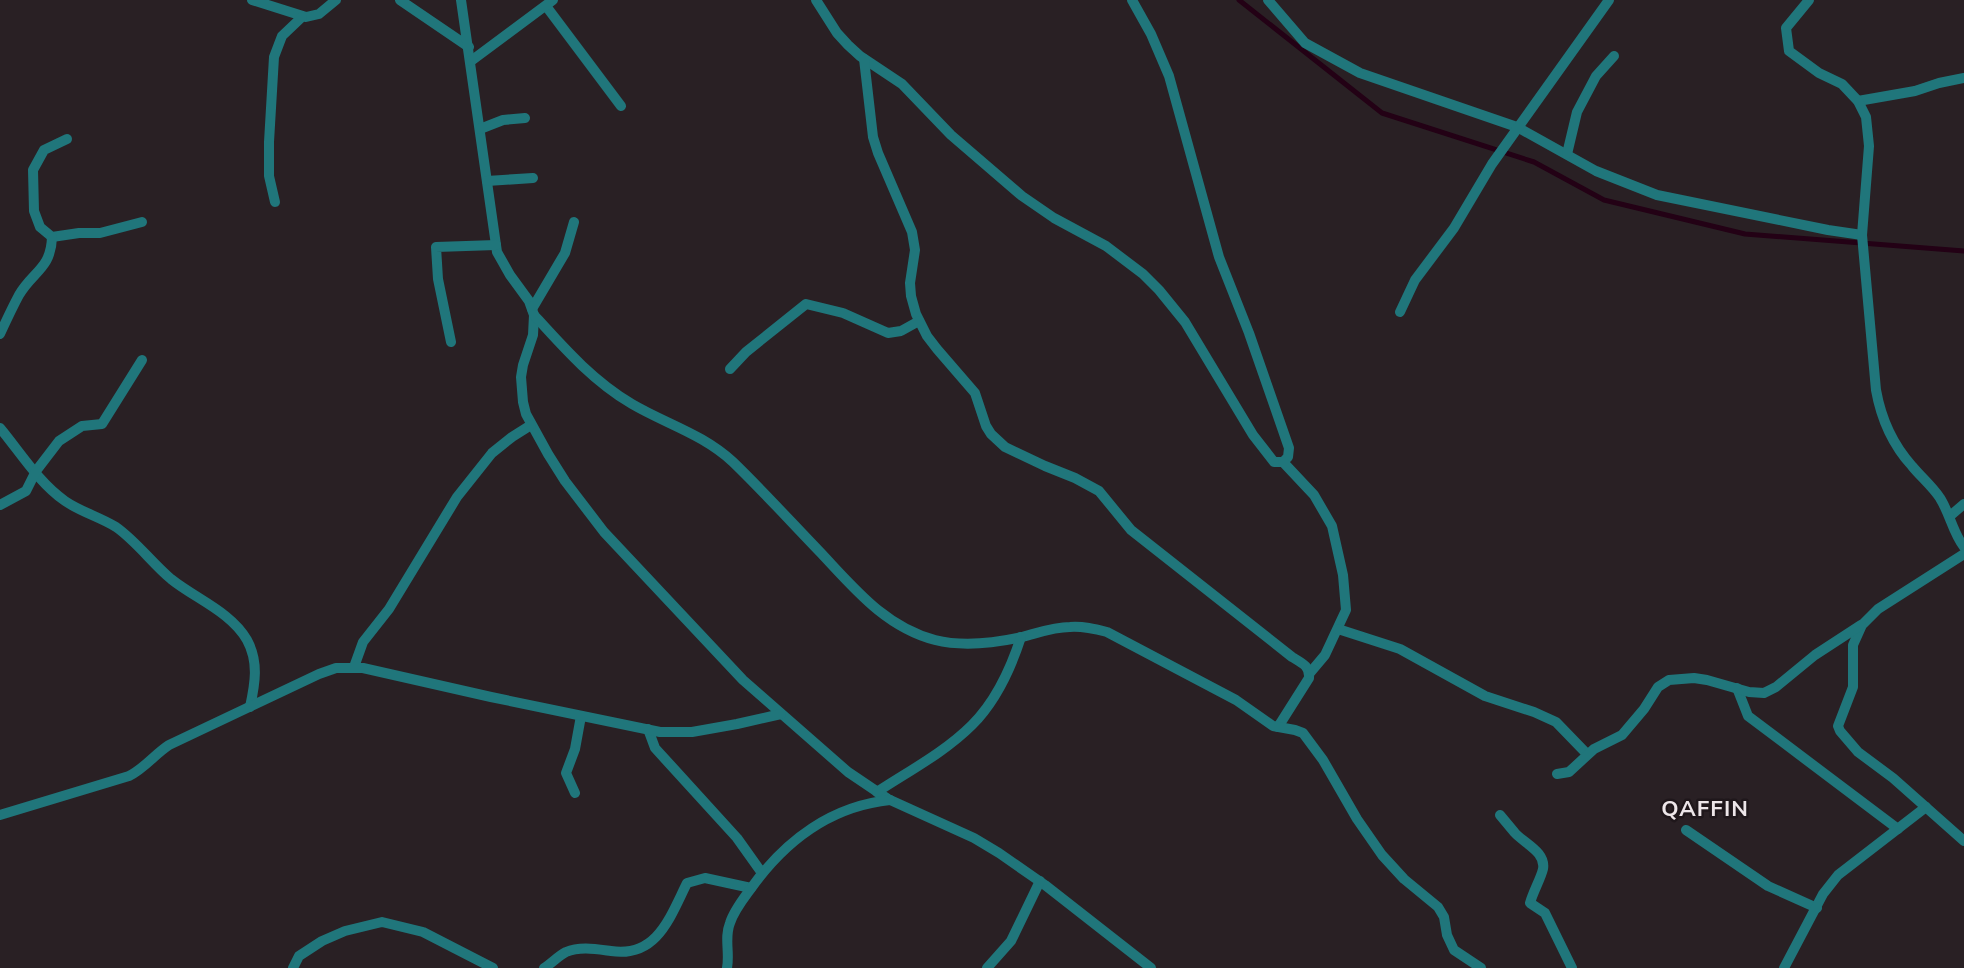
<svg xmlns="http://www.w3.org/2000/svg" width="1964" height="968" font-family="Mulish,sans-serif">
<rect width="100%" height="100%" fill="#292024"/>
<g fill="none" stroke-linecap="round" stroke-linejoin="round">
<polyline stroke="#230115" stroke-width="5" points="1239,0 1382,113 1534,162 1604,200 1745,234 1964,251"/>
<g stroke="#20767b" stroke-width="10">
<polyline points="252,0 306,17 319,14 336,0"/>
<polyline points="400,0 469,47"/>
<polyline points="461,0 497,252 510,275 529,301 534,315 533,335 523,365 521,377 523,402 526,414 548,454 565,481 604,532 743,680 848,772 888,799 974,838 999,853 1045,885 1151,968"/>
<polyline points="816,0 837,33 848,45 860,56 902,84 951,135 1022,196 1054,218 1106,246 1143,274 1159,290 1185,322 1253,435 1274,462 1283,462 1288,457 1289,448 1249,333 1219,257 1169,76 1151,34 1132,0"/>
<polyline points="1268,0 1305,43 1360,73 1517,127 1596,171 1657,195 1828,230 1862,235"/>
<polyline points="546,6 621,106"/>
<path d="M864,59L873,137L878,153L912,232L915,250L910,283L911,296L916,314L927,336L937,349L975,393L986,426L991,434L1005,447L1045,466L1075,478L1099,491L1131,530L1292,657C1302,663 1310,666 1309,678L1278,727"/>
<polyline points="471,61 553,0"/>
<polyline points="1858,101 1915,91 1939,83 1964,78"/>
<polyline points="480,129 503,120 525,118"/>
<polyline points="67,139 44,150 33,170 34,211 40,227 52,237 79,233 100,233 142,222"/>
<polyline points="1567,154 1577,112 1596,76 1614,56"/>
<polyline points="487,181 533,178"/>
<polyline points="275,202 269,176 269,142 274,57 282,36 302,17"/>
<polyline points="532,309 565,253 574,222"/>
<polyline points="1400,312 1415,280 1454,228 1492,164 1609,0"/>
<path d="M534,315C564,348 593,381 632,404C666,424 703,434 733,462C763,491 791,522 820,552C854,588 885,627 935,640C963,647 995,643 1022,637C1038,633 1053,627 1070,627C1083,626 1095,629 1107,632L1236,700L1273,726L1295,730L1303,733L1323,760L1357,819L1382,855L1404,879L1438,907L1444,917L1447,935L1454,950L1481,968"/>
<path d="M0,334C6,321 12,308 19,295C33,271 51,269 52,237"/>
<polyline points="451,342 438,279 436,247 496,245"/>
<polyline points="730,369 746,352 806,304 843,313 888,333 901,331 919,321"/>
<path d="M0,428C20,452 39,483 65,501C81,512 100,517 116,527C136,541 152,563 171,579C196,599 231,612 247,640C259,662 255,684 250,707"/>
<polyline points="1283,462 1314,495 1332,526 1343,575 1346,610 1325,655 1309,674"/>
<polyline points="0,505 26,491 36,471 59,441 82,426 102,424 142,360"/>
<polyline points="1950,516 1964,504"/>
<polyline points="1964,554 1878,609 1862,625 1853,645 1853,687 1838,726 1840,731 1858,752 1893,778 1964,841"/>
<polyline points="1338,629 1400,649 1485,696 1534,712 1556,722 1587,754"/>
<polyline points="354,667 363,642 389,609 457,497 492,453 512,437 531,425"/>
<polyline points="1737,688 1748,716 1898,829"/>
<polyline points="648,729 655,748 737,838 762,873"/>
<polyline points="1557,774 1569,772 1594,749 1622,735 1644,709 1658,687 1669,680 1694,678 1707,680 1749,692 1764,693 1776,687 1815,655 1861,625"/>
<path d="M877,792C909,771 945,752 972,725C995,702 1011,668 1021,637"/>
<polyline points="575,793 566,773 575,749 581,716"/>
<path d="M0,815L129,776C145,768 155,754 169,745L319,674L336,668H363L491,697L660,732H692L737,724L781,714"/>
<path d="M1500,815C1505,821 1510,827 1515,833C1525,844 1546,852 1543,869C1541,878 1533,892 1530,903L1545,913L1572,968"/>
<polyline points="1686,830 1768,886 1817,908"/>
<polyline points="293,968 299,956 322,941 345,931 382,922 423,932 493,968"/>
<path d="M544,968C551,964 558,956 566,952C580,946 596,949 611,951C657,958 670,917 687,883L705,878L751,888"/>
<path d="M727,968C730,952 724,938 730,923C734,910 744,898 752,887C786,840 832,806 890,800"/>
<polyline points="987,968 1011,941 1040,881"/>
<polyline points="1784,968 1823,894 1838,875 1926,807"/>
</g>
<path stroke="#20767b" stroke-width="10" d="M1809,0L1786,28L1789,51L1819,73L1842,84L1858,101L1866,117L1869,146L1862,235L1876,390C1881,418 1893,445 1912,466C1921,477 1932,486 1940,498C1950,514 1953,533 1964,547"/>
</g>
<g text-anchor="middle" stroke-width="5" stroke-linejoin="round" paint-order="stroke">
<g font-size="22" font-weight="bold" letter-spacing="1" fill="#ede6e9" stroke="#1f171b">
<text x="1705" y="816">QAFFIN</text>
</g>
</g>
</svg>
